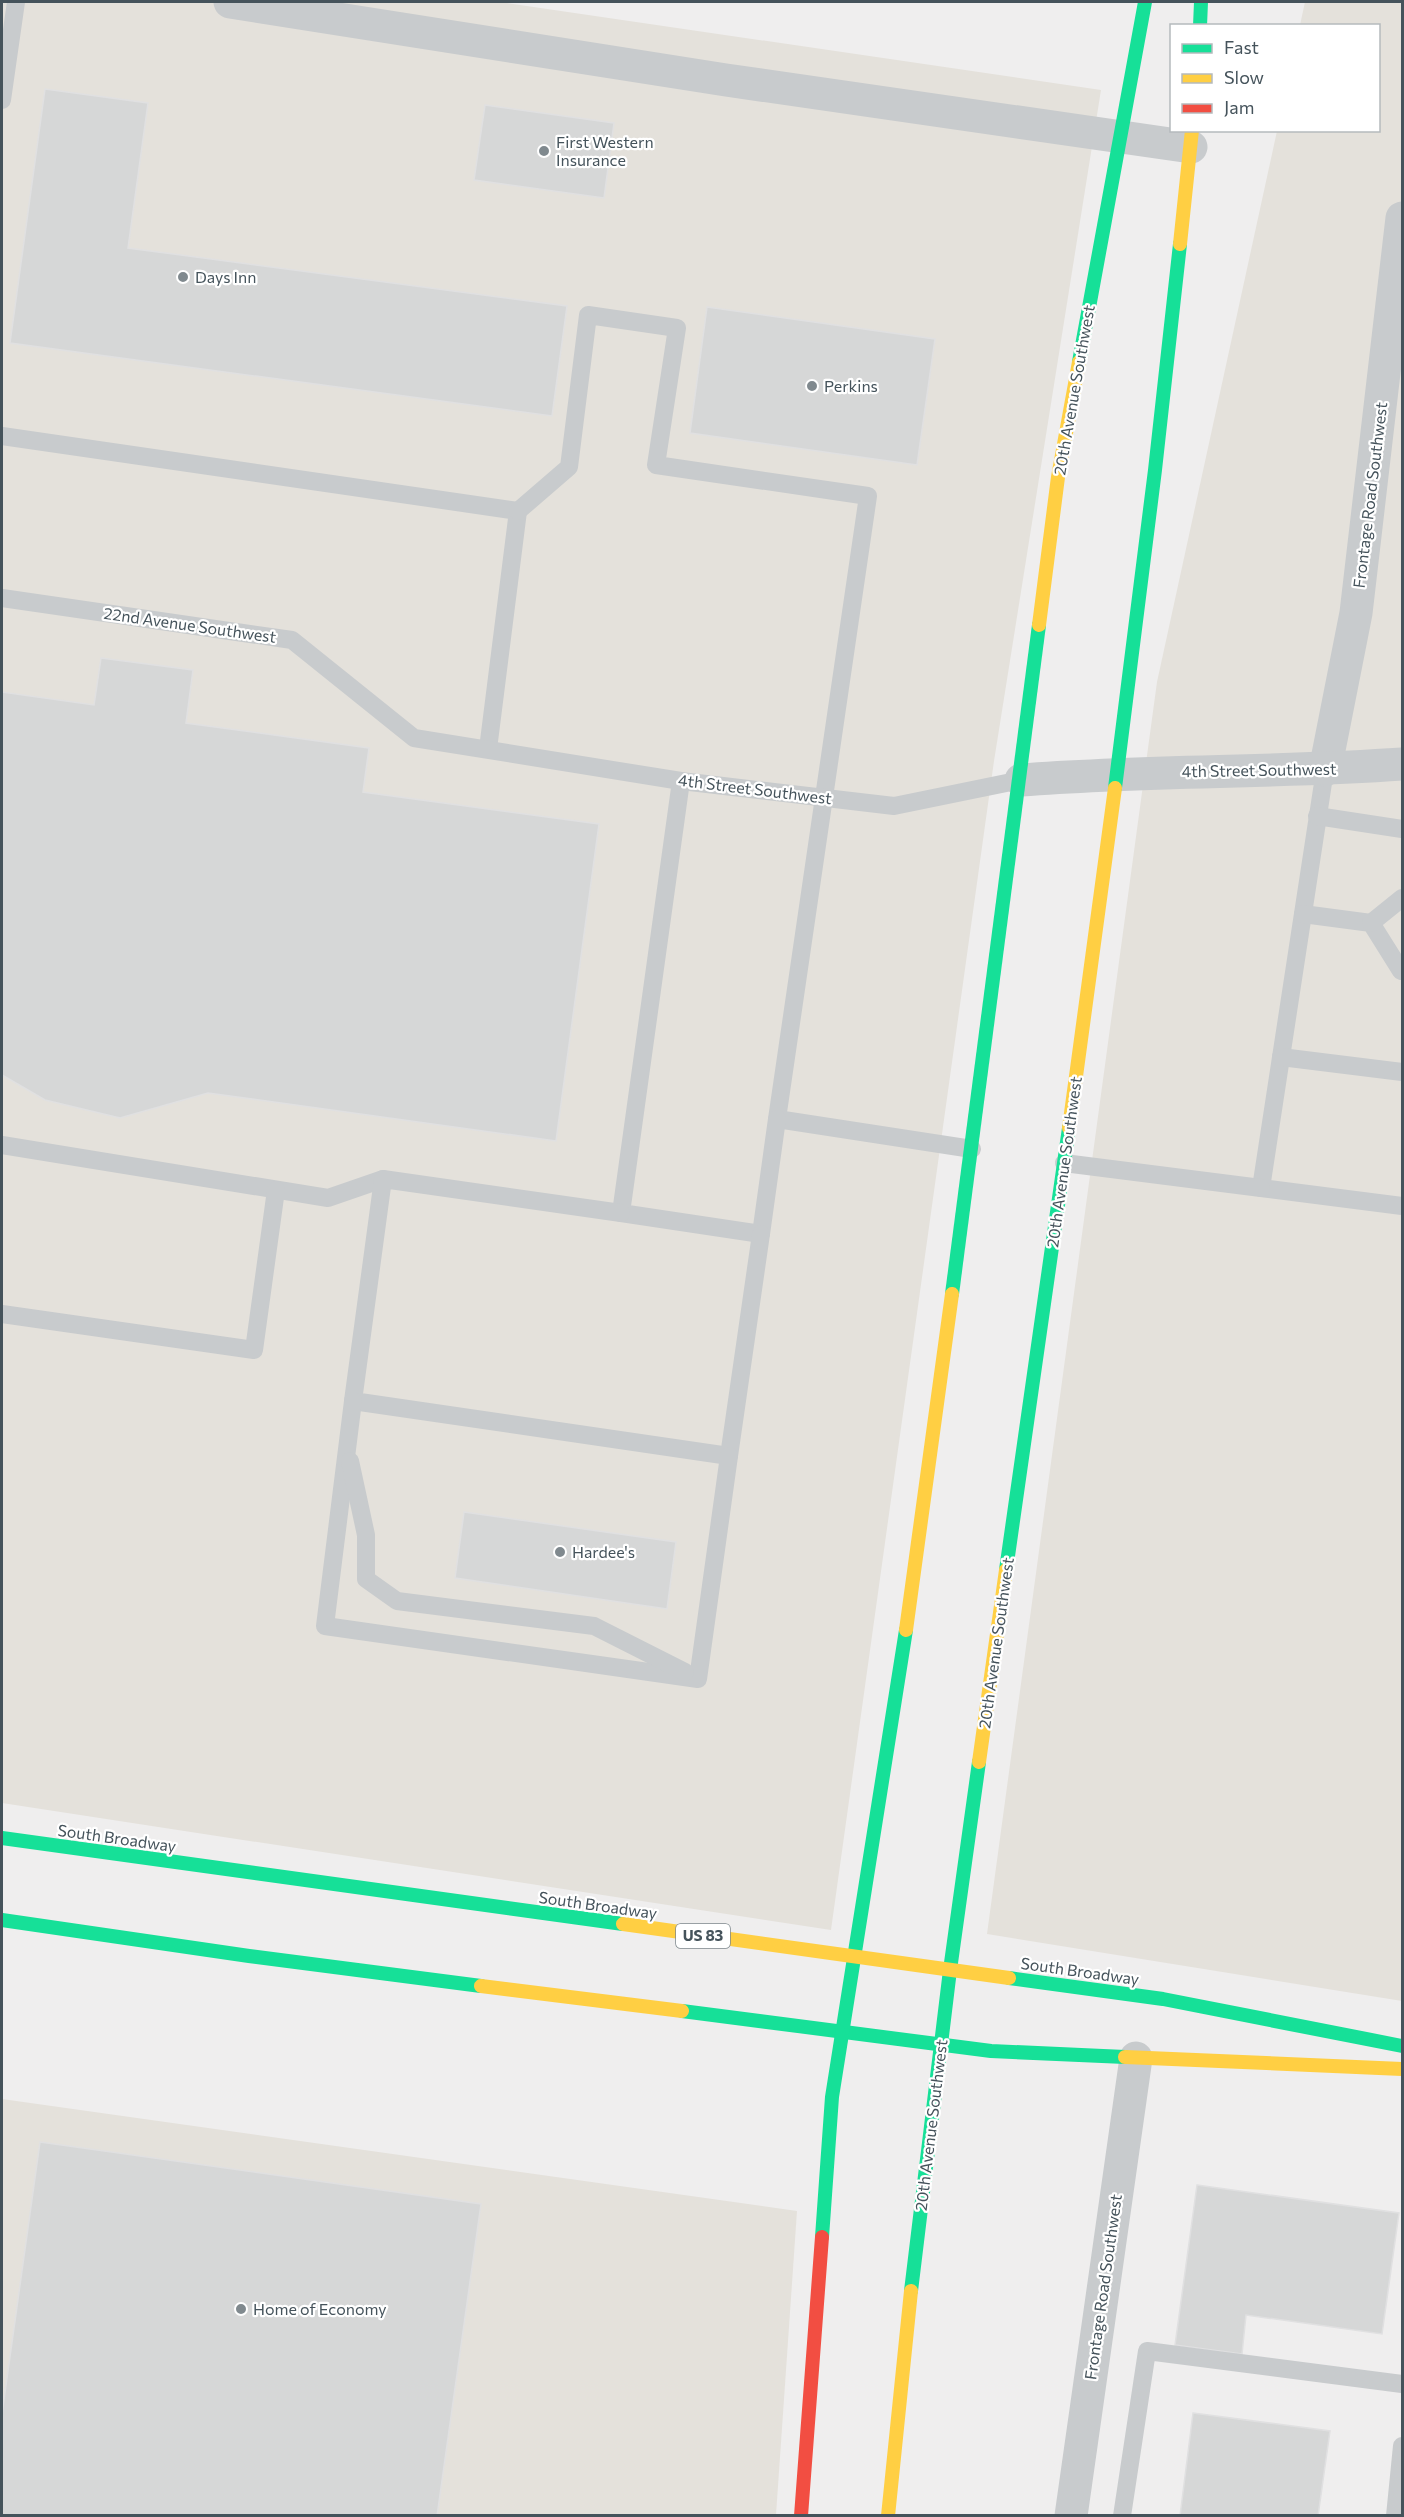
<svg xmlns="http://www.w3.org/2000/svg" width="1404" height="2517" font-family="Commissioner,sans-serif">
<rect width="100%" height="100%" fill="#efeeee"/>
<g fill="#e4e1db">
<polygon points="2,2 500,2 1101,90 994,761 831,1930 2,1803"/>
<polygon points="1305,2 1402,2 1402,2001 987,1934 1157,682 1277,131 1378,130 1378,26 1300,25"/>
<polygon points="2,2099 797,2211 776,2515 2,2516"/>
</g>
<g fill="#d6d7d7" stroke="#e0e0e1" stroke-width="1.5">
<polygon points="45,89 148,103 128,248 567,306 552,416 10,343"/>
<polygon points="485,105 614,123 604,198 474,180"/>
<polygon points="707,307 935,339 917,465 690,433"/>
<polygon points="101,658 193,670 186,723 369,748 363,792 599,824 556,1141 208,1093 120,1118 45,1100 2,1075 2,692 94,705"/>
<polygon points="464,1512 676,1542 667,1609 455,1578"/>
<polygon points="40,2142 481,2204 437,2516 2,2516 2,2414"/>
<polygon points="1197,2185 1399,2213 1382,2334 1246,2315 1242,2354 1175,2345"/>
<polygon points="1193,2413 1330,2431 1318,2516 1180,2516"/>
</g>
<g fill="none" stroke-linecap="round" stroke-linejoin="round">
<g stroke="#c8cbcd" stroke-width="18">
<polyline points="2,100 16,2"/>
<polyline points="2,436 518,511 488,749"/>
<polyline points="518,511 569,467 588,315 677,328 656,465 868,496 777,1119 972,1149"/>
<polyline points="2,598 292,640 414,738 681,781 894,806 1021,780"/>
<polyline points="1325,770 1261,1188 1402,1206"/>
<polyline points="681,781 621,1213 761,1234 777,1119"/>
<polyline points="1317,816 1402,829"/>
<polyline points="1303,914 1371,923 1401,971"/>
<polyline points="1371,923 1402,898"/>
<polyline points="1281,1057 1402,1072"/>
<polyline points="2,1145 328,1198 383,1179"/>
<polyline points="1064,1163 1261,1188"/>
<polyline points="621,1213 383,1179 353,1401 729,1456 761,1234"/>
<polyline points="2,1314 254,1350 276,1190"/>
<polyline points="353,1401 325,1626 698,1679 729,1456"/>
<polyline points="350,1461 366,1535 366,1579 397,1601 594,1626 685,1672"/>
<polyline points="1122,2516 1147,2351 1402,2384"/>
<polyline points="1395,2516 1402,2446"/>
</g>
<g stroke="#c8cbcd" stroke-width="33">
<polyline points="230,2 726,80 1191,147"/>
<polyline points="1325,770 1356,613 1402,218"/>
<path d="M1021,780C1148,770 1275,773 1402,764"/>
<polyline points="1071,2516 1136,2058"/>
</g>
<g stroke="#16e098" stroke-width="14">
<polyline points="1200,26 1201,2"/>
<polyline points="1079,362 1145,2"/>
<polyline points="1115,788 1155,470 1180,244"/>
<polyline points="952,1294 1039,625"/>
<polyline points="1006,1570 1069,1128"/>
<polyline points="2,1838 623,1924"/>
<polyline points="2,1920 249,1956 481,1986"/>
<polyline points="1009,1978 1163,1999 1402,2046"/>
<polyline points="682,2011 991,2051 1125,2057"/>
<polyline points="822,2237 832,2097 906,1630"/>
<polyline points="911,2291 950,1970 979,1762"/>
</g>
<g stroke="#ffcf43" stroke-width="14">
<polyline points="1180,244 1192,130"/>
<polyline points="1039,625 1058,477 1079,362"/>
<polyline points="1069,1128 1115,788"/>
<polyline points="906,1630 952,1294"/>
<polyline points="979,1762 1006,1570"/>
<polyline points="623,1924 1009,1978"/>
<polyline points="481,1986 682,2011"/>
<polyline points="1125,2057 1402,2069"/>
<polyline points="888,2516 911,2291"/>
</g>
<polyline stroke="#f24e42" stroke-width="14" points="801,2516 822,2237"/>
</g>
<g fill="#80898e" stroke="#fff" stroke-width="2">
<circle cx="544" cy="151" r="6"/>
<circle cx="183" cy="277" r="6"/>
<circle cx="812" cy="386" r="6"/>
<circle cx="560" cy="1552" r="6"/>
<circle cx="241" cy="2309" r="6"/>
</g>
<g text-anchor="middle" stroke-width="4.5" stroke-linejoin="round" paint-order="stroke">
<rect fill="#fff" stroke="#7d878c" stroke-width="1.5" x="676" y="1924" width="54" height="24" rx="4.5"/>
<g font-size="15" font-weight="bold" fill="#45535b">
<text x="703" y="1941">US 83</text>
</g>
<g font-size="16" fill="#45535b" stroke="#fff" text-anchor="start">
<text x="556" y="148">First Western<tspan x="556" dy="18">Insurance</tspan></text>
<text x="195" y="283">Days Inn</text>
<text x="824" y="392">Perkins</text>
<text x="572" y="1558">Hardee's</text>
<text x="253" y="2315">Home of Economy</text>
</g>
<g font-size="16" fill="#45535b" stroke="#fff">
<text transform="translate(1074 390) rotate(-80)" y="6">20th Avenue Southwest</text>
<text transform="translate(1370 495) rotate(-83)" y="6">Frontage Road Southwest</text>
<text transform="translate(190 625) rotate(8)" y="6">22nd Avenue Southwest</text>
<text transform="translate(1259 770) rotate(-1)" y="6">4th Street Southwest</text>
<text transform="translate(755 789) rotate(7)" y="6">4th Street Southwest</text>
<text transform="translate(1064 1162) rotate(-82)" y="6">20th Avenue Southwest</text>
<text transform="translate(996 1643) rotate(-82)" y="6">20th Avenue Southwest</text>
<text transform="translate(117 1838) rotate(8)" y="6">South Broadway</text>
<text transform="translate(598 1905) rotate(8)" y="6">South Broadway</text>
<text transform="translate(1080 1971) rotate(8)" y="6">South Broadway</text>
<text transform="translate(931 2125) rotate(-83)" y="6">20th Avenue Southwest</text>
<text transform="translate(1103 2287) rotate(-82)" y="6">Frontage Road Southwest</text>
</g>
</g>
<rect width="1404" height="2517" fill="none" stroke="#45535b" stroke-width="6"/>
<rect x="1170" y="24" width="210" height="108" fill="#ffffff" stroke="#b5babd" stroke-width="1.5"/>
<rect x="1182" y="44" width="30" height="9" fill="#16e098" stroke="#b5babd" stroke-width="1.5"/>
<text x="1224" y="54" font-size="18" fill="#45535b">Fast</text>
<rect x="1182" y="74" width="30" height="9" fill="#ffcf43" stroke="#b5babd" stroke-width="1.5"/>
<text x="1224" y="84" font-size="18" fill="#45535b">Slow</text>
<rect x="1182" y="104" width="30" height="9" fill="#f24e42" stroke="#b5babd" stroke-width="1.5"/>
<text x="1224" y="114" font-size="18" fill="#45535b">Jam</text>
</svg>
